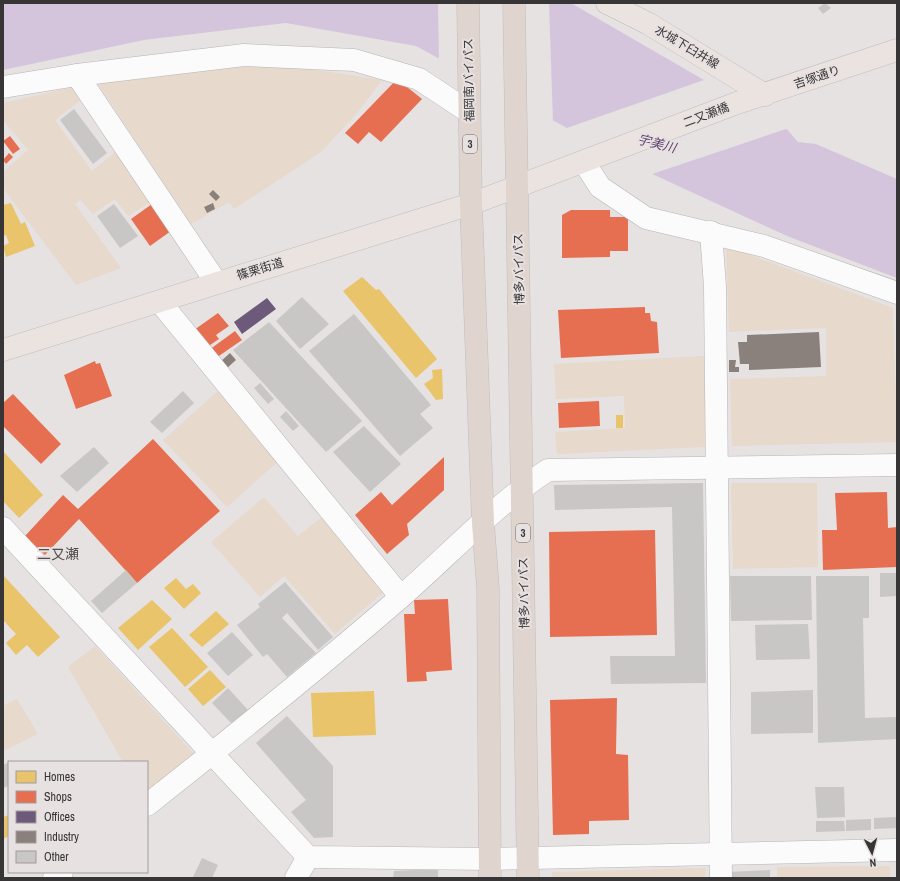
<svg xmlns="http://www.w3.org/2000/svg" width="900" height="881" font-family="'Archivo Narrow','Noto Sans JP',sans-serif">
<rect width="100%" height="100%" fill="#e6e2e2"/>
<g fill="#e7d9cb">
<polygon points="278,64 382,80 358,112 321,152 234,209 229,202 191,224 96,81 196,70"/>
<polygon points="74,87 82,99 55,120 92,171 118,150 152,201 128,216 115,199 93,214 81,200 75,204 121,268 76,285 3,188 3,172 28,150 3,120 3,103"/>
<polygon points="726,246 893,308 897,442 732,446 730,379 826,376 826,328 729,332"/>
<polygon points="705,356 705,447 557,454 555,432 625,428 624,396 556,399 554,364"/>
<polygon points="218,391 282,458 227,507 163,440"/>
<polygon points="731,483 817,483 818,567 733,569"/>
<polygon points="264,497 298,536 326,514 387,589 335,634 284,576 260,597 211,542"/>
<polygon points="95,646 195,755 147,795 147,762 123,762 68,667"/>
<polygon points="17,699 38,734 3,751 3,706"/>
<polygon points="890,866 890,878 777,878 777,867"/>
<polygon points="706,868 705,878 552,878 552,872"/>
</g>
<polygon fill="#d5c5dc" points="3,3 571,3 785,127 798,142 816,144 897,179 897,278 787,236 650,173 416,46 286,23 144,40 3,70"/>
<g fill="#e6e2e2">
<polygon points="438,3 549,3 553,123 439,61"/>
<polygon points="707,79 789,128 649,175 564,129"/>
</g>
<g fill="#e9c46a">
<polygon points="11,203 21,224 25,222 35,246 6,257 3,246 9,243 6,235 3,236 3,205"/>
<polygon points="362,277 376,290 379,289 437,359 416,378 343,291"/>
<polygon points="442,369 443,399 436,400 424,384 433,378 432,370"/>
<rect x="616" y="415" width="7" height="13"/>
<polygon points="3,451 43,495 19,518 3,501"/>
<polygon points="4,576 60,637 38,657 27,645 16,655 6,643 16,634 3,620"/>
<polygon points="176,578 186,589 193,584 201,593 184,609 164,588"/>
<polygon points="152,600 172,619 138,650 118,628"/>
<polygon points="216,611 229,624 202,647 189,635"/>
<polygon points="172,628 208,667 185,687 149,647"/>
<polygon points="210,670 226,687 203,706 188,689"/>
<polygon points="374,691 376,735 313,737 311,693"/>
<polygon points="9,815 9,836 3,839 3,817"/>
</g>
<g fill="#e76f51">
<polygon points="397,79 422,99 381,142 369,132 358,144 345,133"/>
<polygon points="10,136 20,149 13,154 3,141"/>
<polygon points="9,153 13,157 6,164 3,160"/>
<polygon points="152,204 171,231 150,246 131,219"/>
<polygon points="571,210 610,210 610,217 628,217 628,251 610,251 610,257 562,258 562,215"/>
<polygon points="645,307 645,313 650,313 651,321 657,322 659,353 561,358 558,310"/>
<polygon points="218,313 229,326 216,335 219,339 207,347 194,330"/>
<polygon points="235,331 242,340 216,358 209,350"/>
<polygon points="95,361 96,364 100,363 112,396 76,409 64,375"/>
<polygon points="13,394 61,444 41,464 3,426 3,403"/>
<polygon points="599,401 600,426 559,428 558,403"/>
<polygon points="153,439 220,511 137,583 79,519 45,555 25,536 63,495 78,509"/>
<polygon points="444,457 444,490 407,524 409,535 387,554 355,515 381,492 392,505"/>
<polygon points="887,492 888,528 897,527 897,567 823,570 822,530 837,530 835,493"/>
<polygon points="655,530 657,635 550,637 549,532"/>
<polygon points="448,599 452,670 426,672 427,681 407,682 404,614 415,614 414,600"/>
<polygon points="617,698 616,754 628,755 629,820 589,821 589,834 553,835 550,700"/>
</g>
<polygon fill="#6d597a" points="267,298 276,309 242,334 234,322"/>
<g fill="#8a817c">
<polygon points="213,190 220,197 216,201 209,194"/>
<polygon points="213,203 215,209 207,213 204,207"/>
<polygon points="819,332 821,367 749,370 749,364 740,364 738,342 747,342 747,335"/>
<polygon points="230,353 236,360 226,369 220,362"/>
<polygon points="729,360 736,360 735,367 739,367 739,372 729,372"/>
</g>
<g fill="#c9c6c6">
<polygon points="825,3 831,8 823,14 818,8"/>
<polygon points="74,109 107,153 93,164 60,120"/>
<polygon points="114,204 138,236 120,248 97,216"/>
<polygon points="302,297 329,324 300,349 276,321"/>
<polygon points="354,314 431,405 420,414 433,428 400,456 309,351"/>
<polygon points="269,322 362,421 326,452 233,350"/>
<polygon points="260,383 274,399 268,404 254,388"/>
<polygon points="183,391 194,403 162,433 150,422"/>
<polygon points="286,411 299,426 293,431 280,417"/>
<polygon points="364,426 401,464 370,492 333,452"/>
<polygon points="94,447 109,463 77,492 60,476"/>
<polygon points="703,483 706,683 611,684 610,656 675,656 672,507 555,510 554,485"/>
<polygon points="126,570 137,583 102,613 91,601"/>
<polygon points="880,573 897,573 897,596 880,597"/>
<polygon points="730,576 811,576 812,620 731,621"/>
<polygon points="816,576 869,576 869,618 863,618 865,718 897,717 897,739 818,743"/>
<polygon points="285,582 333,637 318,650 287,613 282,618 316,653 287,677 267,654 263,657 237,625 260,607 258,604"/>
<polygon points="808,624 810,659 756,660 755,625"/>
<polygon points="232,632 253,655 228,676 207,653"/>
<polygon points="228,688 248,710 231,723 212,703"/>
<polygon points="813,690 813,733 751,734 751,692"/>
<polygon points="287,716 333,766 333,837 314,838 291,812 306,800 256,743"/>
<polygon points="9,762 9,786 3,788 3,765"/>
<polygon points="815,787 844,787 845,817 817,818"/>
<polygon points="897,817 897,828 874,829 874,818"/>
<polygon points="871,819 871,830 846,831 846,820"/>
<polygon points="816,821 844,821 845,831 816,832"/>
<polygon points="202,858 218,865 212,878 193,877"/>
<polygon points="438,869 438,878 393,878 394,871"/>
<polygon points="770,870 770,878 729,878 729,872"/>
</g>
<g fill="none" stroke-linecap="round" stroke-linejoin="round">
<g stroke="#b7b4b4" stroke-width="23">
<g id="minor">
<polyline points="77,75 216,282"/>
<polyline points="3,87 77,75 244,55 354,60 419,79 469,112"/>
<polyline points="584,162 600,187 646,218 764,246 897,293"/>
<polyline points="711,232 715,287 721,878"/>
<polyline points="160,302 401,597"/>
<polyline points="3,528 308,857 490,859 897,850"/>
<path d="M147,805C233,737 319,668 402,596C450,554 495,505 548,470L897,465"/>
<polyline points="54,878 62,872"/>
<polyline points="296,878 308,857"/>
</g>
</g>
<g stroke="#bfbdbd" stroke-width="23">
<g id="major">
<polyline points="607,3 649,24 765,95"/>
<polyline points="3,350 471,204 737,103 897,50"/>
</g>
</g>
<g stroke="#bfbdbd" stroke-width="23">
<g id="highway">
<polyline points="468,3 471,204 483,523 488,588 490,878"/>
<polyline points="514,3 528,878"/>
</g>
</g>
<use href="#minor" stroke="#fbfbfb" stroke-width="22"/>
<use href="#major" stroke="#ebe3e0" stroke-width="22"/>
<use href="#highway" stroke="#e0d4cf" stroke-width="22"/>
</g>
<g text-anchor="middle" stroke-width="4" stroke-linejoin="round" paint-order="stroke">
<g fill="#e7e1e1" stroke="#6c6969" stroke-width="1">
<rect x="463" y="135" width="14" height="18" rx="3"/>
<rect x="516" y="524" width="14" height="18" rx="3"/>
</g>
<g font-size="11" font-weight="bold" fill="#383536">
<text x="470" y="148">3</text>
<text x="523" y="537">3</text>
</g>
<g font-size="12" fill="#383536" stroke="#e7e1e1">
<text transform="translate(687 47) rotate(31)" y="4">水城下臼井線</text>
<text transform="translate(817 77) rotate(-19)" y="4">吉塚通り</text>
<text transform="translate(469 80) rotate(-91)" y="4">福岡南バイパス</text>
<text transform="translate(706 115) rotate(-21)" y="4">二又瀬橋</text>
<text transform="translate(260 269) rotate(-17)" y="4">篠栗街道</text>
<text transform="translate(519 269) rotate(-91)" y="4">博多バイパス</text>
<text transform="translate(524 593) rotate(-91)" y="4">博多バイパス</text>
</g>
<g font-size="13" font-style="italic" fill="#5f416e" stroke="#e7e1e1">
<text transform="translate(657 143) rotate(14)" y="5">宇美川</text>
</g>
<g font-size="14" fill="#524d4d" stroke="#e7e1e1">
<text x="58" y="559">二又瀬</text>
</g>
</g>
<rect width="900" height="881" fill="none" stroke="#383536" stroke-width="8"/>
<rect x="8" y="761" width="140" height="112" fill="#e7e1e1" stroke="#a19c9d"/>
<rect x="16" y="771" width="20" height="12" fill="#e9c46a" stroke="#a19c9d"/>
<text x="44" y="781" font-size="12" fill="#383536">Homes</text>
<rect x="16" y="791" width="20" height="12" fill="#e76f51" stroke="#a19c9d"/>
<text x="44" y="801" font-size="12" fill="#383536">Shops</text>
<rect x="16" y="811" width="20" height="12" fill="#6d597a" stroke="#a19c9d"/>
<text x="44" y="821" font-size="12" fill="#383536">Offices</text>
<rect x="16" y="831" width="20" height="12" fill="#8a817c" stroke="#a19c9d"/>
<text x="44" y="841" font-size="12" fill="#383536">Industry</text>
<rect x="16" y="851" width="20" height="12" fill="#c9c6c6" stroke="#a19c9d"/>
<text x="44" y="861" font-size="12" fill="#383536">Other</text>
<g transform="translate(872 853) rotate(174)" stroke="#e7e1e1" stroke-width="3" paint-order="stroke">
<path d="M0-3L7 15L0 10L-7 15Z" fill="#383536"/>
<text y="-6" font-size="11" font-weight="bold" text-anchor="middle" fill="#383536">N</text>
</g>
</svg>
